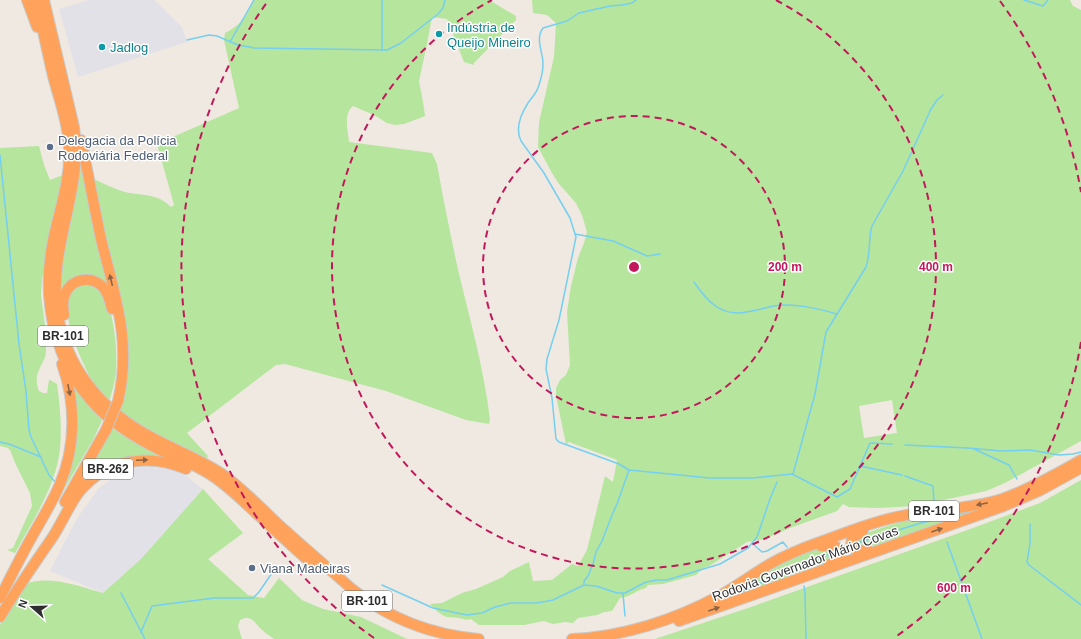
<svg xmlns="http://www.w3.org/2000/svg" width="1081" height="639" font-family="Helvetica,sans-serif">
<rect width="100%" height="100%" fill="#efe9e1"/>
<g fill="#e3e1e8">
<polygon points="89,0 154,0 182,27 187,42 78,77 59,9"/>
<polygon points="144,466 169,469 182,473 203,489 141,559 103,593 50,571 76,520 99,488 117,475 132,469"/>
</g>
<g fill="#b6e59e" fill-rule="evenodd">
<path d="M253,0H489L516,16V20L474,63V65L464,62L447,19L432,17L427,44L419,81L423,102L425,116L404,124L395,125L387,123L374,115L353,106C343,114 348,131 349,142L432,153L437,164C443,198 450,232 457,265C469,317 484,367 490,420L489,424L466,420L386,391L285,364L276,365L187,433L208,456L207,458C175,442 146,431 118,409L126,374L84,146L90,145V167L93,179C103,183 114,189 125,192C143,196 157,193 171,207L174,205L157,144L239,108L224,40L225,33C239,26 249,15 253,0Z"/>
<path d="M532,0H1070L1073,6L1081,10V441L1005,483L986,491L915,506L878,508L849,507L843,504L837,511L790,528L765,539L747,542L711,565L702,569L696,575L663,584L648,585L646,588C636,590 631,597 620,598L612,611L604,612L597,615L578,618L573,623L565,622L553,624L544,621L524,625H479L471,619L466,620C460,617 454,618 447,617C440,615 435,609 430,604L442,603L462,593L476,589L503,577L510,571L529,562L533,581L552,580L572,564L578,566L587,550L605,476L613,482L617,460L569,442L566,444L556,396V388L560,380L566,375L570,365L567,312L571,286L578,258L584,243L587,232L582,215L576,203L559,184L552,173L538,147L539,122L554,57L556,23L547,15L533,13ZM892,400L897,433L864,438L859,406Z"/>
<path d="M39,146L44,165L50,180L63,175V185L42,280L41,295L47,341C45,346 47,352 45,357C40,369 33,377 39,391L43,393H47L49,380H50L57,384C60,406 62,427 60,449C56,486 33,520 15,553L7,550L13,548L32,506L30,493L16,465L10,450L8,448L0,446V148Z"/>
<path d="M81,157L113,297L96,277L61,295C56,248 81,204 81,157Z"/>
<path d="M84,285C88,285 92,285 96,287C114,297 118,353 116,372C115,382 112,392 109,402C103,395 97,388 92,380C82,364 62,317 68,298C71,291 76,287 84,285Z"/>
<polygon points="68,377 86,402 102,420 94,438 34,541 68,467"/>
<polygon points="110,427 133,442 163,457 162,459 133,459 76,492"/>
<polygon points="1081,480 1081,639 655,639 751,607 973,528 1040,503"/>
<path d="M203,489L243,533L208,559L248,595L264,598L279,578L302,600L323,609L361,617L407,639H274C270,636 265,633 261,629C254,622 251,614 240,620L238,626L242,639H0V625L22,585C49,574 77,586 103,593L141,559Z"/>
<path d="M991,507L876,545C869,546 862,549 856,544V541L866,533L906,520Z"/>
<path d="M824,548L834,550L836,555L830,561L763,588L717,602C752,586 786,554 824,548Z"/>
</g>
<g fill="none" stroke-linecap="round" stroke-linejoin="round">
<g stroke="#75cff0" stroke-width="1.5">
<polyline points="382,0 382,50"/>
<path d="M636,0L632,3L622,5L610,6L579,13L567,21L543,28C535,39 543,52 543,64C543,71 541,79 539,85C537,93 532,97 528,103C521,114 515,129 521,141L544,173L570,218L576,237L559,320L547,359L546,369L552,398L556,439L559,442L619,464L629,470L710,478H753L792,474L837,497L850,489L870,443L892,444"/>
<polyline points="1024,0 1043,6 1048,0"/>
<polyline points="187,40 209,35 217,36 238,45 255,48 387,50 401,43 438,14 443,8 445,0"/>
<polyline points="230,42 254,0"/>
<polyline points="0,155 19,344 26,391 29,430 31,437 49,475 56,483"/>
<polyline points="575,234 613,241 647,256 660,254"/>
<path d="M694,282C707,301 721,317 746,312C755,311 764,308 773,306C795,303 816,308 837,314"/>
<polyline points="0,442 9,444 41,457"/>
<polyline points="905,445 968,448 1001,451 1030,450 1059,455 1073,454 1081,452"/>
<polyline points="974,449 1009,465 1017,479"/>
<polyline points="860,466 902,475"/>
<path d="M793,474L815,394L826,332L866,267C871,253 868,239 872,226L903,171L931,109L937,100L943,95"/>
<polyline points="905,476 933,486 934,502"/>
<polyline points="1030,524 1030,544 1027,562 1029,565 1081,605"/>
<polyline points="860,542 921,523 977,510"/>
<polyline points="947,542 982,639"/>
<polyline points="752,543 762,552 767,551 783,542 787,547"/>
<polyline points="584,584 584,581 588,576 593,564 596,552 602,541 612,515 617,504 629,470"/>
<polyline points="382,585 433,608 467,615 482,613 495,607 511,603 537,603 553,600 584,585 596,586 617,593 625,593 646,582 657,580 667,580 720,564 748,548 757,537 770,499 777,482"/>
<polyline points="804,586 805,593 806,639"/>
<polyline points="121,593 145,639"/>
<polyline points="623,594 625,616"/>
<polyline points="734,596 775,576 833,553"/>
<polyline points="141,632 152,606 214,598 253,598 259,592 274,570"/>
</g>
<g stroke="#c9c9c9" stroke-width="12">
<g id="highway">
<polyline points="27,0 37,27"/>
<path d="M36,0C42,25 47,51 53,76C59,99 68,123 69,148C71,179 59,210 53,241C41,300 54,363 97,407C115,425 136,438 158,449C177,458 197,465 214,477C230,488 243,501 257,514C277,532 296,550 317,568"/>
<path d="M44,0L74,127C84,188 49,245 57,307C63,365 102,412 153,438C177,451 203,460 225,476C244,490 260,507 277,523C301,545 327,567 352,589C388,618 432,635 479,639"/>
<path d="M81,140C88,173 94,206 101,239C115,296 132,342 118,401"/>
<path d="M64,315C63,308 62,300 65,294C71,279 90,275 102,286C108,292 110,301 112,309"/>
<polyline points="65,502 106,430"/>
<polyline points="863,531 852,538 851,546 857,551 868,550"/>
<polyline points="821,546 833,545 840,549 840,558 829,565"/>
<path d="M0,598C11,576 22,554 34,533C43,517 53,501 60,484C76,446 76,403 62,364"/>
<path d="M0,617C16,590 34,564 52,538C62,523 69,505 80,491C107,459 149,453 186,469"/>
<polyline points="679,621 1004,506 1039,491 1081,468"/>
<path d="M572,639C622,637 675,620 719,596C737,586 753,574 770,564C786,555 803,548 820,542C848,532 877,520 907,515C939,509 971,509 1002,499C1030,489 1055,475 1081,460"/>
</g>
</g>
<use href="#highway" stroke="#ffa35c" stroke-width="10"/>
<g stroke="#c9c9c9" stroke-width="12" stroke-linecap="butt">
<polyline id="highway-bridge" points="106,430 118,401"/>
</g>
<use href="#highway-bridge" stroke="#ffa35c" stroke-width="10"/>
</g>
<defs><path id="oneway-solid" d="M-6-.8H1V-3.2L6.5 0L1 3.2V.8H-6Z"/></defs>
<g fill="#8c6343">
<use href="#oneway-solid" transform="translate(111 280) rotate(-104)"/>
<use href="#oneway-solid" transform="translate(69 390) rotate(79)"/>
<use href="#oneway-solid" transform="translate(142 460) rotate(-3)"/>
<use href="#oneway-solid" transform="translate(982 504) rotate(168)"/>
<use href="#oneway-solid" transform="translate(937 530) rotate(-19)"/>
<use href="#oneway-solid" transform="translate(714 609) rotate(-19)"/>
</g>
<g fill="none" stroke="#c2185b" stroke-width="2" stroke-dasharray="7 5">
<circle cx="634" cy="267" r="151"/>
<path d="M776 0A302 302 0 1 1 492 0"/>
<path d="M1081 342A453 453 0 0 1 894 638M374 638A453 453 0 0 1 268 1M1000 1A453 453 0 0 1 1081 192"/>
</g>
<g fill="#0f9aa8" stroke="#fff" stroke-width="1.5">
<circle cx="439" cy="34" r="4"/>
<circle cx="102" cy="47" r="4"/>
</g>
<g fill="#5c6f8a" stroke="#fff" stroke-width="1.5">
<circle cx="50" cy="147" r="4"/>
<circle cx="252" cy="568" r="4"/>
</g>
<g text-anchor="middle" stroke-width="3" stroke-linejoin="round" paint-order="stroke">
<g fill="#fff" stroke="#6d6d6d" stroke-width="1">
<rect x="38" y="326" width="50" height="20" rx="3"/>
<rect x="83" y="459" width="50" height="20" rx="3"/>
<rect x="909" y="501" width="50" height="20" rx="3"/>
<rect x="342" y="591" width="50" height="20" rx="3"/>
</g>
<g font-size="12" font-weight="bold" fill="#2e2e2e">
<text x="63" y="340">BR-101</text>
<text x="108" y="473">BR-262</text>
<text x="934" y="515">BR-101</text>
<text x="367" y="605">BR-101</text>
</g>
<g font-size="13" fill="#0d838f" stroke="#fff" text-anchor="start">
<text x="447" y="32">Indústria de<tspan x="447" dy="15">Queijo Mineiro</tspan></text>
<text x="110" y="52">Jadlog</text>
</g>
<g font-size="13" fill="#4e5e75" stroke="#fff" text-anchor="start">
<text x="58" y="145">Delegacia da Polícia<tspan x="58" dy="15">Rodoviária Federal</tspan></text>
<text x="260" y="573">Viana Madeiras</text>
</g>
<g font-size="13" fill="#2e2e2e" stroke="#fff">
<text transform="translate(805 563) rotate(-20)" y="5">Rodovia Governador Mário Covas</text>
</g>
</g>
<circle cx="634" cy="267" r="6" fill="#c2185b" stroke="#fff" stroke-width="2"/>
<g font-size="12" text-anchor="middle" font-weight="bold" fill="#c2185b" stroke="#fff" stroke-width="3" stroke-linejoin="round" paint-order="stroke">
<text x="785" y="271">200 m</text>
<text x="936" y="271">400 m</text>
<text x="954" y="592">600 m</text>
</g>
<g transform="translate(32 607) rotate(290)" stroke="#ffffff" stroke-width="3" paint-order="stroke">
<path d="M0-3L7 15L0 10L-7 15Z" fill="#2e2e2e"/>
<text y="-6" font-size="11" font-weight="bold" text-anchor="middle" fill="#2e2e2e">N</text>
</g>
</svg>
